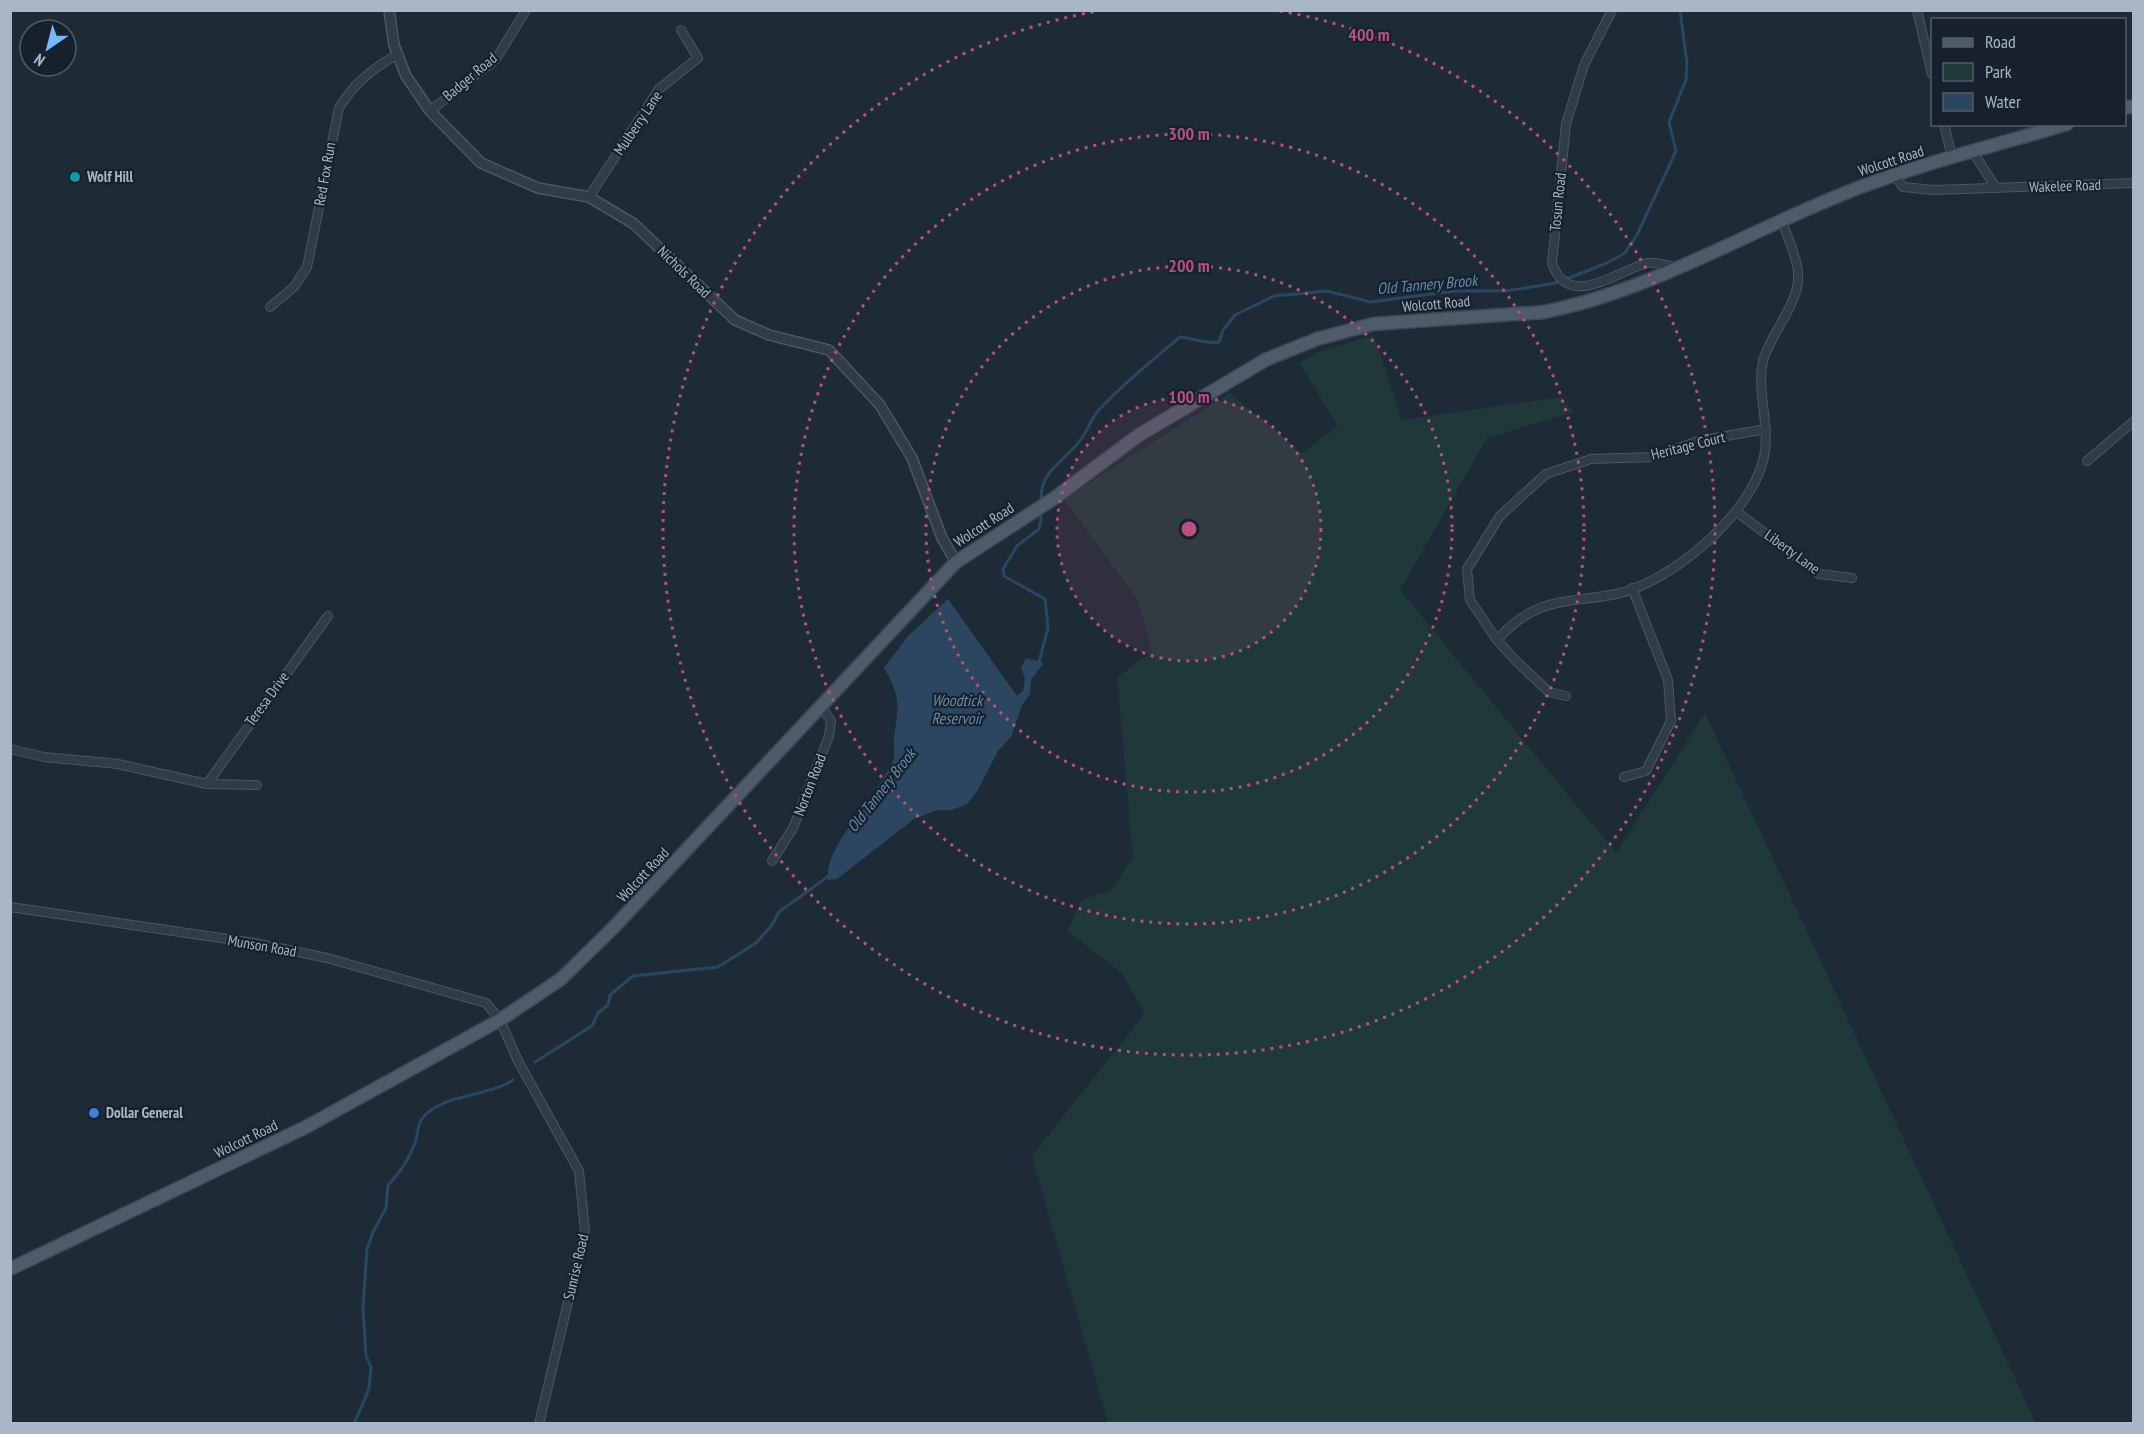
<svg xmlns="http://www.w3.org/2000/svg" width="2144" height="1434" font-family="'PT Sans Narrow',sans-serif">
<rect width="100%" height="100%" fill="#1d2b37"/>
<polygon fill="#1f3838" points="1374,335 1402,420 1561,397 1574,412 1487,438 1400,590 1616,853 1705,713 2036,1423 1108,1423 1032,1156 1144,1014 1123,974 1067,931 1082,900 1111,890 1133,857 1117,677 1152,652 1138,600 1064,499 1230,393 1302,453 1338,426 1299,363 1320,351"/>
<path fill="#2c465f" d="M948,599L1017,696L1023,691L1025,678L1021,668L1026,658L1042,662L1043,664L1031,680L1030,694L1022,705L1011,737L998,751L978,790L967,804L952,810H937L914,819L837,879L828,880C823,846 879,795 893,761C896,755 893,746 894,739C898,706 902,699 884,668L908,636Z"/>
<g fill="none" stroke-linecap="round" stroke-linejoin="round">
<g stroke="#2c465f" stroke-width="3">
<path d="M1041,502C1039,470 1065,462 1081,439C1088,430 1091,419 1098,411C1122,384 1152,361 1180,337C1193,338 1207,345 1219,342L1223,330L1235,315L1274,296L1327,291L1370,302L1455,291H1506L1556,283L1607,263L1625,253L1637,235L1676,151L1669,122L1686,80L1687,63L1680,10"/>
<polyline points="1039,662 1048,628 1045,599 1004,576 1003,569 1017,546 1039,529 1042,512"/>
<polyline points="535,1062 592,1026 598,1013 608,1005 610,995 633,976 718,967 756,943 772,925 779,912 830,875"/>
<path d="M354,1424L369,1389L371,1367L366,1356L363,1308L367,1249L373,1232L386,1208L388,1185C400,1173 409,1159 415,1143C417,1136 418,1126 421,1120C439,1094 488,1097 513,1080"/>
</g>
<g stroke="#4b5763" stroke-width="10">
<g id="minor">
<path d="M1612,10L1584,65L1566,124L1552,263C1568,311 1617,271 1647,263C1655,261 1666,266 1675,267"/>
<polyline points="1917,10 1932,74"/>
<polyline points="430,111 496,59 526,10"/>
<polyline points="1944,124 1952,157"/>
<polyline points="1973,152 1996,188"/>
<polyline points="1895,176 1903,187 1934,190 2134,183"/>
<polyline points="589,197 659,89 698,58 681,30"/>
<path d="M270,307L294,287L307,267L339,108C354,83 372,69 398,54"/>
<polyline points="2087,461 2134,421"/>
<polyline points="1737,512 1819,574 1852,578"/>
<path d="M1497,640C1536,596 1564,604 1616,594C1670,583 1749,516 1763,461C1772,428 1756,395 1763,361C1770,334 1801,302 1798,273C1797,256 1787,237 1782,221"/>
<polyline points="1566,696 1549,692 1517,662 1497,640 1470,600 1467,569 1500,516 1546,474 1591,459 1653,457 1698,441 1766,429"/>
<polyline points="10,749 44,757 118,764 207,784 257,785"/>
<polyline points="1624,777 1646,771 1671,721 1668,680 1632,588"/>
<polyline points="207,784 328,616"/>
<polyline points="772,861 793,828 829,736 831,721 821,706"/>
<polyline points="10,907 255,943 327,958 486,1003 500,1020 518,1061 579,1171 585,1231 539,1424"/>
</g>
</g>
<g stroke="#4b5763" stroke-width="12">
<polyline id="tertiary" points="389,10 394,45 406,76 430,111 481,163 538,188 589,197 634,224 735,320 769,335 829,350 880,405 912,458 942,538 956,562"/>
</g>
<g stroke="#3c4854" stroke-width="15">
<g id="primary">
<polyline points="2124,108 2134,106"/>
<path d="M10,1269L306,1127L500,1020L561,979L614,927L956,562L1053,499L1139,435L1267,359L1317,339L1373,324L1544,312C1655,290 1753,228 1858,188C1926,162 1997,145 2067,124"/>
</g>
</g>
<use href="#minor" stroke="#303c48" stroke-width="8"/>
<use href="#tertiary" stroke="#303c48" stroke-width="9"/>
<use href="#primary" stroke="#4e5b68" stroke-width="12"/>
</g>
<circle cx="1189" cy="529" r="132" fill="#b95080" fill-opacity=".12"/>
<g fill="none" stroke="#b95080" stroke-width="3" stroke-dasharray="3 6">
<circle cx="1189" cy="529" r="132"/>
<circle cx="1189" cy="529" r="263"/>
<circle cx="1189" cy="529" r="395"/>
<path d="M1280 11A526 526 0 1 1 1098 11"/>
</g>
<circle fill="#0f9aa8" stroke="#16212c" stroke-width="2" cx="75" cy="177" r="6"/>
<circle fill="#3f7fe0" stroke="#16212c" stroke-width="2" cx="94" cy="1113" r="6"/>
<g text-anchor="middle" stroke-width="4.5" stroke-linejoin="round" paint-order="stroke">
<g font-size="15" fill="#a9b7c5" stroke="#16212c">
<text transform="translate(470 77) rotate(-40)" y="5">Badger Road</text>
<text transform="translate(638 123) rotate(-56)" y="5">Mulberry Lane</text>
<text transform="translate(1891 161) rotate(-18)" y="5">Wolcott Road</text>
<text transform="translate(325 174) rotate(-80)" y="5">Red Fox Run</text>
<text transform="translate(2065 186) rotate(-2)" y="5">Wakelee Road</text>
<text transform="translate(1558 202) rotate(-84)" y="5">Tosun Road</text>
<text transform="translate(684 272) rotate(44)" y="5">Nichols Road</text>
<text transform="translate(1436 304) rotate(-5)" y="5">Wolcott Road</text>
<text transform="translate(1688 446) rotate(-14)" y="5">Heritage Court</text>
<text transform="translate(984 525) rotate(-33)" y="5">Wolcott Road</text>
<text transform="translate(1792 552) rotate(36)" y="5">Liberty Lane</text>
<text transform="translate(267 699) rotate(-54)" y="5">Teresa Drive</text>
<text transform="translate(810 785) rotate(-69)" y="5">Norton Road</text>
<text transform="translate(643 875) rotate(-47)" y="5">Wolcott Road</text>
<text transform="translate(262 946) rotate(10)" y="5">Munson Road</text>
<text transform="translate(246 1139) rotate(-26)" y="5">Wolcott Road</text>
<text transform="translate(576 1267) rotate(-77)" y="5">Sunrise Road</text>
</g>
<g font-size="15" font-weight="bold" fill="#a9b7c5" stroke="#16212c" text-anchor="start">
<text x="87" y="182">Wolf Hill</text>
<text x="106" y="1118">Dollar General</text>
</g>
<g font-size="16" font-style="italic" fill="#668bad" stroke="#16212c">
<text transform="translate(1427 284) rotate(-5)" y="6">Old Tannery Brook</text>
<text x="957" y="706">Woodtick<tspan x="957" dy="18">Reservoir</tspan></text>
<text transform="translate(881 790) rotate(-52)" y="6">Old Tannery Brook</text>
</g>
</g>
<circle cx="1189" cy="529" r="9" fill="#b95080" stroke="#16212c" stroke-width="3"/>
<g font-size="18" text-anchor="middle" font-weight="bold" fill="#b95080" stroke="#16212c" stroke-width="4.5" stroke-linejoin="round" paint-order="stroke">
<text x="1369" y="41">400 m</text>
<text x="1189" y="140">300 m</text>
<text x="1189" y="272">200 m</text>
<text x="1189" y="403">100 m</text>
</g>
<rect width="2144" height="1434" fill="none" stroke="#a9b7c5" stroke-width="24"/>
<rect x="1931" y="18" width="195" height="108" fill="#16212c" stroke="#515d69" stroke-width="1.5"/>
<rect x="1943" y="38" width="30" height="9" fill="#4e5b68" stroke="#515d69" stroke-width="1.5"/>
<text x="1985" y="48" font-size="18" fill="#a9b7c5">Road</text>
<rect x="1943" y="63" width="30" height="18" fill="#1f3838" stroke="#515d69" stroke-width="1.5"/>
<text x="1985" y="78" font-size="18" fill="#a9b7c5">Park</text>
<rect x="1943" y="93" width="30" height="18" fill="#2c465f" stroke="#515d69" stroke-width="1.5"/>
<text x="1985" y="108" font-size="18" fill="#a9b7c5">Water</text>
<g transform="translate(48 48) rotate(215)"><circle r="28" fill="#16212c" stroke="#515d69" stroke-width="1.5"/>
<path d="M0-4.5L10 22L0 15L-10 22Z" fill="#75b8ff"/>
<text y="-9" font-size="16" font-weight="bold" text-anchor="middle" fill="#a9b7c5">N</text>
</g>
</svg>
